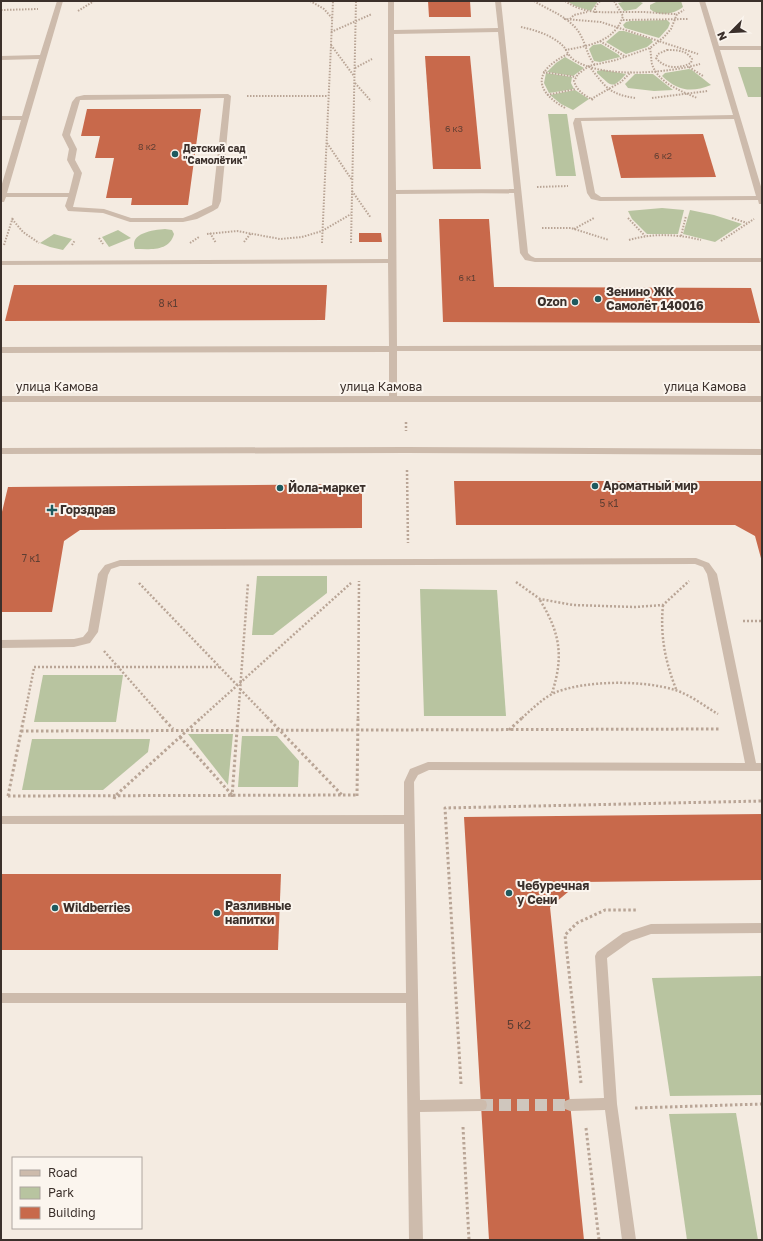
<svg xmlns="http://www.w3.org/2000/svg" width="763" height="1241" font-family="'Golos Text',sans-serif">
<rect width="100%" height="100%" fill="#f4ebe1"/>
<g fill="#b8c4a0">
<polygon points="567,1 598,1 591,11 575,6"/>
<polygon points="627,1 638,1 643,3 636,9 624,11 618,3"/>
<path d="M658,1H681L683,7C674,14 659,17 650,9V5Z"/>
<polygon points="667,20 670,23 668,28 659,38 625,28 623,25 626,22 630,21"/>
<polygon points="619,31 624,31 651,39 653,42 647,47 626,54 606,42"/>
<polygon points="601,44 619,55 620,57 600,62 594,61 589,49 593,45"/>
<polygon points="565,57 584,68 573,76 547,72 556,63"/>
<polygon points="738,67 762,67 762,97 748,97"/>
<path d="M689,69L692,70L711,85C691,93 678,91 662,76L665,73Z"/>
<path d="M603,70L626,74C611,91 611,85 597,73V71Z"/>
<polygon points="546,73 572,77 571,83 574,89 549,93 544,83"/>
<polygon points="635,74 653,74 673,90 654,91 628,88 625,84"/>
<polygon points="575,90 589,99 573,110 561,104 550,95"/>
<polygon points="548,114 567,114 576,176 556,176"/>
<polygon points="662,208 684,210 678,234 647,234 632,219 628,211"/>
<polygon points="690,210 714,215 742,224 715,242 683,234"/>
<path d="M165,229L172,230L174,234C169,252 150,249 135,249C129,233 153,230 165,229Z"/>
<polygon points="118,230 131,238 109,247 102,237"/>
<polygon points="54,234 72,239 63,250 50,247 40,243"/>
<polygon points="257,576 327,576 327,593 273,635 252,635"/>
<polygon points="420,589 497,590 506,716 424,716"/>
<polygon points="43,675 123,675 116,722 34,722"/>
<polygon points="188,734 233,734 228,785"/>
<polygon points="242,736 277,736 299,761 298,787 238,787"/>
<polygon points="32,739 150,739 148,752 103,790 22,790"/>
<polygon points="762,976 762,1095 670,1096 652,978"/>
<polygon points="736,1113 758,1240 687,1240 669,1114"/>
</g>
<g fill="#c8694b">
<polygon points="428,1 470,1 471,17 429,17"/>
<polygon points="425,56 470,56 481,169 433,169"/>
<polygon points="87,109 201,109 188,205 131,205 132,198 106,198 114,158 95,158 100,136 81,136"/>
<polygon points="703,134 716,177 621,178 611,135"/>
<polygon points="439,219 489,219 494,287 751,288 760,323 443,322"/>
<polygon points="359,233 381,233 382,242 359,242"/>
<polygon points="14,285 327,285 325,320 5,321"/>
<polygon points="454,481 762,481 762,562 755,536 735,525 456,525"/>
<polygon points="362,484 362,528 80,530 64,541 52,612 1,612 1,516 8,487"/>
<polygon points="762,814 762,880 580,882 550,907 584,1240 489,1240 464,817"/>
<polygon points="1,874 281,874 278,950 1,950"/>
</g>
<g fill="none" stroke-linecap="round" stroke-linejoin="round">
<polyline stroke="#cfc6bd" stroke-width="12" stroke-dasharray="12 6" stroke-linecap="butt" points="481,1105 570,1105"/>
<g stroke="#b9a596" stroke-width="2" stroke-dasharray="1.5 1.5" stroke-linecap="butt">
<polyline points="310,1 324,9 332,18"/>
<path d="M534,1C550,11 570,17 580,34C586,44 587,56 595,65"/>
<path d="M565,1C588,17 613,11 640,12C652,12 665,14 677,14"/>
<polyline points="1,10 38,9"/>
<polyline points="78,11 94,1"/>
<polyline points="595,13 595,7 600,1"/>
<polyline points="564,19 601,22 698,54"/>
<polyline points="570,19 574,15 587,12"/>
<polyline points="623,20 688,19"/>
<path d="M521,27C535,30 552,35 563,46C567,50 568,56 574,60C603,79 668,73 700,64"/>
<polyline points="331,32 372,14"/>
<polyline points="600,41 626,57"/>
<polyline points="331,45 354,76"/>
<path d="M650,48C651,53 651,59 652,64C658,83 681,91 697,98"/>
<path d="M565,50C588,46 615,42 623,16L614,1"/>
<path d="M667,50C677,50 686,50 692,59L691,63C679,69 665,69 656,58L658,54Z"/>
<path d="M589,66C605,86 608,94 635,98"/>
<polyline points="689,67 703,76"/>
<polyline points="355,68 372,59"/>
<polyline points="543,72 576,77"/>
<polyline points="355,83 371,101"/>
<polyline points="547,95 576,89"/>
<polyline points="247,96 328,96"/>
<polyline points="652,98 708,91"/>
<polyline points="591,99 621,82 631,72"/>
<path d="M593,100C584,95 577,91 574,81L578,74L589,66L616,60L650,48L664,37L671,29L677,14L684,10"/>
<path d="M565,108C532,89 535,70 568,54"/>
<polyline points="327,143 352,180"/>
<polyline points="537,187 568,186"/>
<polyline points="352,191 371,218"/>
<polyline points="628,218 645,236"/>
<polyline points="732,218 747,223"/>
<polyline points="12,219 23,232 39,243"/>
<polyline points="542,228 571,228 609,240"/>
<polyline points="574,229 594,218"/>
<polyline points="210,233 216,243"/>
<polyline points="207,234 237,231 280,239 302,237 322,231 351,214"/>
<polyline points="681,236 686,216"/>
<polyline points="99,238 103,244"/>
<path d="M629,240C653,233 677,234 701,240"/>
<polyline points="721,241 754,219"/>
<polyline points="244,242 251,233"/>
<polyline points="190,243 199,237"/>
<polyline points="322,243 333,1"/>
<polyline points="351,243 356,1"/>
<polyline points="4,245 13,217"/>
<polyline points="72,245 75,240"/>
</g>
<g stroke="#b9a596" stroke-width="2.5" stroke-dasharray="2 2" stroke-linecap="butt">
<polyline points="406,422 406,431"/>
<polyline points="407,470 408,543"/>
<polyline points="516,582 540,599 573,605 635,607 663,605 689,581"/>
<polyline points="139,583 237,685"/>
<path d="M540,600C560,633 564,656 552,693"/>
<path d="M663,605C660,635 665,661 676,689"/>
<polyline points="743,621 762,621"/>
<polyline points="104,651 163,718"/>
<polyline points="34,667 219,667"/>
<polyline points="240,689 268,718"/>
<polyline points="24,718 34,668"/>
<polyline points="201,718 351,583"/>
<polyline points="238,718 248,583"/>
<polyline points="358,718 359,581"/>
<path d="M522,718C532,709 542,699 554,693C585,680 643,680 675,690C691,695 704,706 718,714"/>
</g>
<g stroke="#b9a596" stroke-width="3" stroke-dasharray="2.5 2.5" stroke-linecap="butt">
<polyline points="162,717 173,729"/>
<polyline points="267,717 342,795"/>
<polyline points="509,730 523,717"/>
<polyline points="21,731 721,729"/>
<polyline points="180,737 232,795"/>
<polyline points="8,796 357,795"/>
<polyline points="8,796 24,717"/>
<polyline points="357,796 358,717"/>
<polyline points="232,797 238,717"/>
<polyline points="114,799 115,796 202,717"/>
<polyline points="581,1083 565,935 577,923 605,910 636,910"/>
<polyline points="461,1084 445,808 762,801"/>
<polyline points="635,1108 762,1104"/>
<polyline points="463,1127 469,1240"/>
<polyline points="586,1128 599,1240"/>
</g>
<g fill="#cdbbac" fill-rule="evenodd">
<path d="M57,1H63L7,193H69L74,173L67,160L69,149L62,135L72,102L76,97L84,95L228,94L231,96L221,201L218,208L213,211L197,219L183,222H130L103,213L68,211L65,206L68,197H6L4,202H1V187L21,120H1V116H22L39,59L1,60V56L40,55ZM224,98L212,205L191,215L183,218H131L104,209L73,207L82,173L75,160L77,149L70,135L80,100Z"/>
<path d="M388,1H394V30L498,28L495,1H501L528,253L531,256L535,258H762V262H535L525,260L520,253L514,193L396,194L397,346L762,345V351H397V396H762V402H1V396H389V352L1,353V347L389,346L388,263L1,265V261L388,259ZM498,32L514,189L396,190L394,34Z"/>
<path d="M699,1H705L719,46H762V50H720L762,190V204H759L758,200L600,201L591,199L587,193L573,123L575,118L733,115ZM734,119L756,196L601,197L595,193L581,121Z"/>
<polygon points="406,447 762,449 762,455 406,453 1,454 1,448"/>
<polygon points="696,558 709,563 717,574 756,763 762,763 762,771 429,770 418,775 414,782 420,1100 481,1099 486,1101 487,1105 486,1109 481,1111 420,1112 423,1240 409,1240 406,1003 1,1003 1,993 406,993 404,824 1,824 1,816 404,815 404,782 410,769 428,762 745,763 707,574 703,567 695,564 120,566 111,569 108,575 98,632 90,643 74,647 1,648 1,640 74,639 83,637 88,631 98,574 105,565 120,560"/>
<polygon points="762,923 762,933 651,934 631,941 607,958 617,1104 636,1240 622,1240 605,1110 570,1111 565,1109 564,1105 565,1101 570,1099 604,1098 595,956 597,952 623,933 651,924"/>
</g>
</g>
<g fill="#1f5a5e" stroke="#fbf5ee" stroke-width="1.5">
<circle cx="175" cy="154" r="4"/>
<circle cx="598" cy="299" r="4"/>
<circle cx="575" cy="302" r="4"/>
<circle cx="595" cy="486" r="4"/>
<circle cx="280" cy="488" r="4"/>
<path d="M50 504h4v4h4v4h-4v4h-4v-4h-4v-4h4z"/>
<circle cx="509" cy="893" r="4"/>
<circle cx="55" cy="908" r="4"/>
<circle cx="217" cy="913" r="4"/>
</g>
<g text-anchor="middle" stroke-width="4" stroke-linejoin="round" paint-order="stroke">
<g font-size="9" fill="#5e3e33">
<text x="454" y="132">6 к3</text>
<text x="147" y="150">8 к2</text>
<text x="663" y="159">6 к2</text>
<text x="467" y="281">6 к1</text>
</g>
<g font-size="10" font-weight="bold" fill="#3b302b" stroke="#fbf5ee" text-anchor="start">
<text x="183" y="152">Детский сад<tspan x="183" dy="12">"Самолётик"</tspan></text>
</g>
<g font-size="10" fill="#5e3e33">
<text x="168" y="307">8 к1</text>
<text x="609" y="507">5 к1</text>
<text x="31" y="562">7 к1</text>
</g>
<g font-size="12" font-weight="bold" fill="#3b302b" stroke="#fbf5ee" text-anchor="start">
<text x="606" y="296">Зенино ЖК<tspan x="606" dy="14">Самолёт 140016</tspan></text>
<text x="567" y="306" text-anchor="end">Ozon</text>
<text x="603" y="490">Ароматный мир</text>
<text x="288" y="492">Йола-маркет</text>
<text x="60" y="514">Горздрав</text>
<text x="517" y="890">Чебуречная<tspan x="517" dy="14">у Сени</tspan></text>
<text x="225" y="910">Разливные<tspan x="225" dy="14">напитки</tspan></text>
<text x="63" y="912">Wildberries</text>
</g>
<g font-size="12" fill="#3b302b" stroke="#fbf5ee">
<text x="57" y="391">улица Камова</text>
<text x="381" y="391">улица Камова</text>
<text x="705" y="391">улица Камова</text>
</g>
<g font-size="12" fill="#5e3e33">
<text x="519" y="1029">5 к2</text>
</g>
</g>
<rect width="763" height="1241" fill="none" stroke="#3b302b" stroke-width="4"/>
<rect x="12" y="1157" width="130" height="72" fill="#fbf5ee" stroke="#aea6a0"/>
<rect x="20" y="1170" width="20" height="6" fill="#cdbbac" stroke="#aea6a0"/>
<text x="48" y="1177" font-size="12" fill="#3b302b">Road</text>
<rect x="20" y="1187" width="20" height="12" fill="#b8c4a0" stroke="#aea6a0"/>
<text x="48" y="1197" font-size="12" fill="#3b302b">Park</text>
<rect x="20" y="1207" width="20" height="12" fill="#c8694b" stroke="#aea6a0"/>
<text x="48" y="1217" font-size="12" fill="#3b302b">Building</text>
<g transform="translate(731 32) rotate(246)" stroke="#fbf5ee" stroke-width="3" paint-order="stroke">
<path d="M0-3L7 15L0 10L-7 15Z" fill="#3b302b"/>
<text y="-6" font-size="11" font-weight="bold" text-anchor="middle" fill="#3b302b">N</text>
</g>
</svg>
